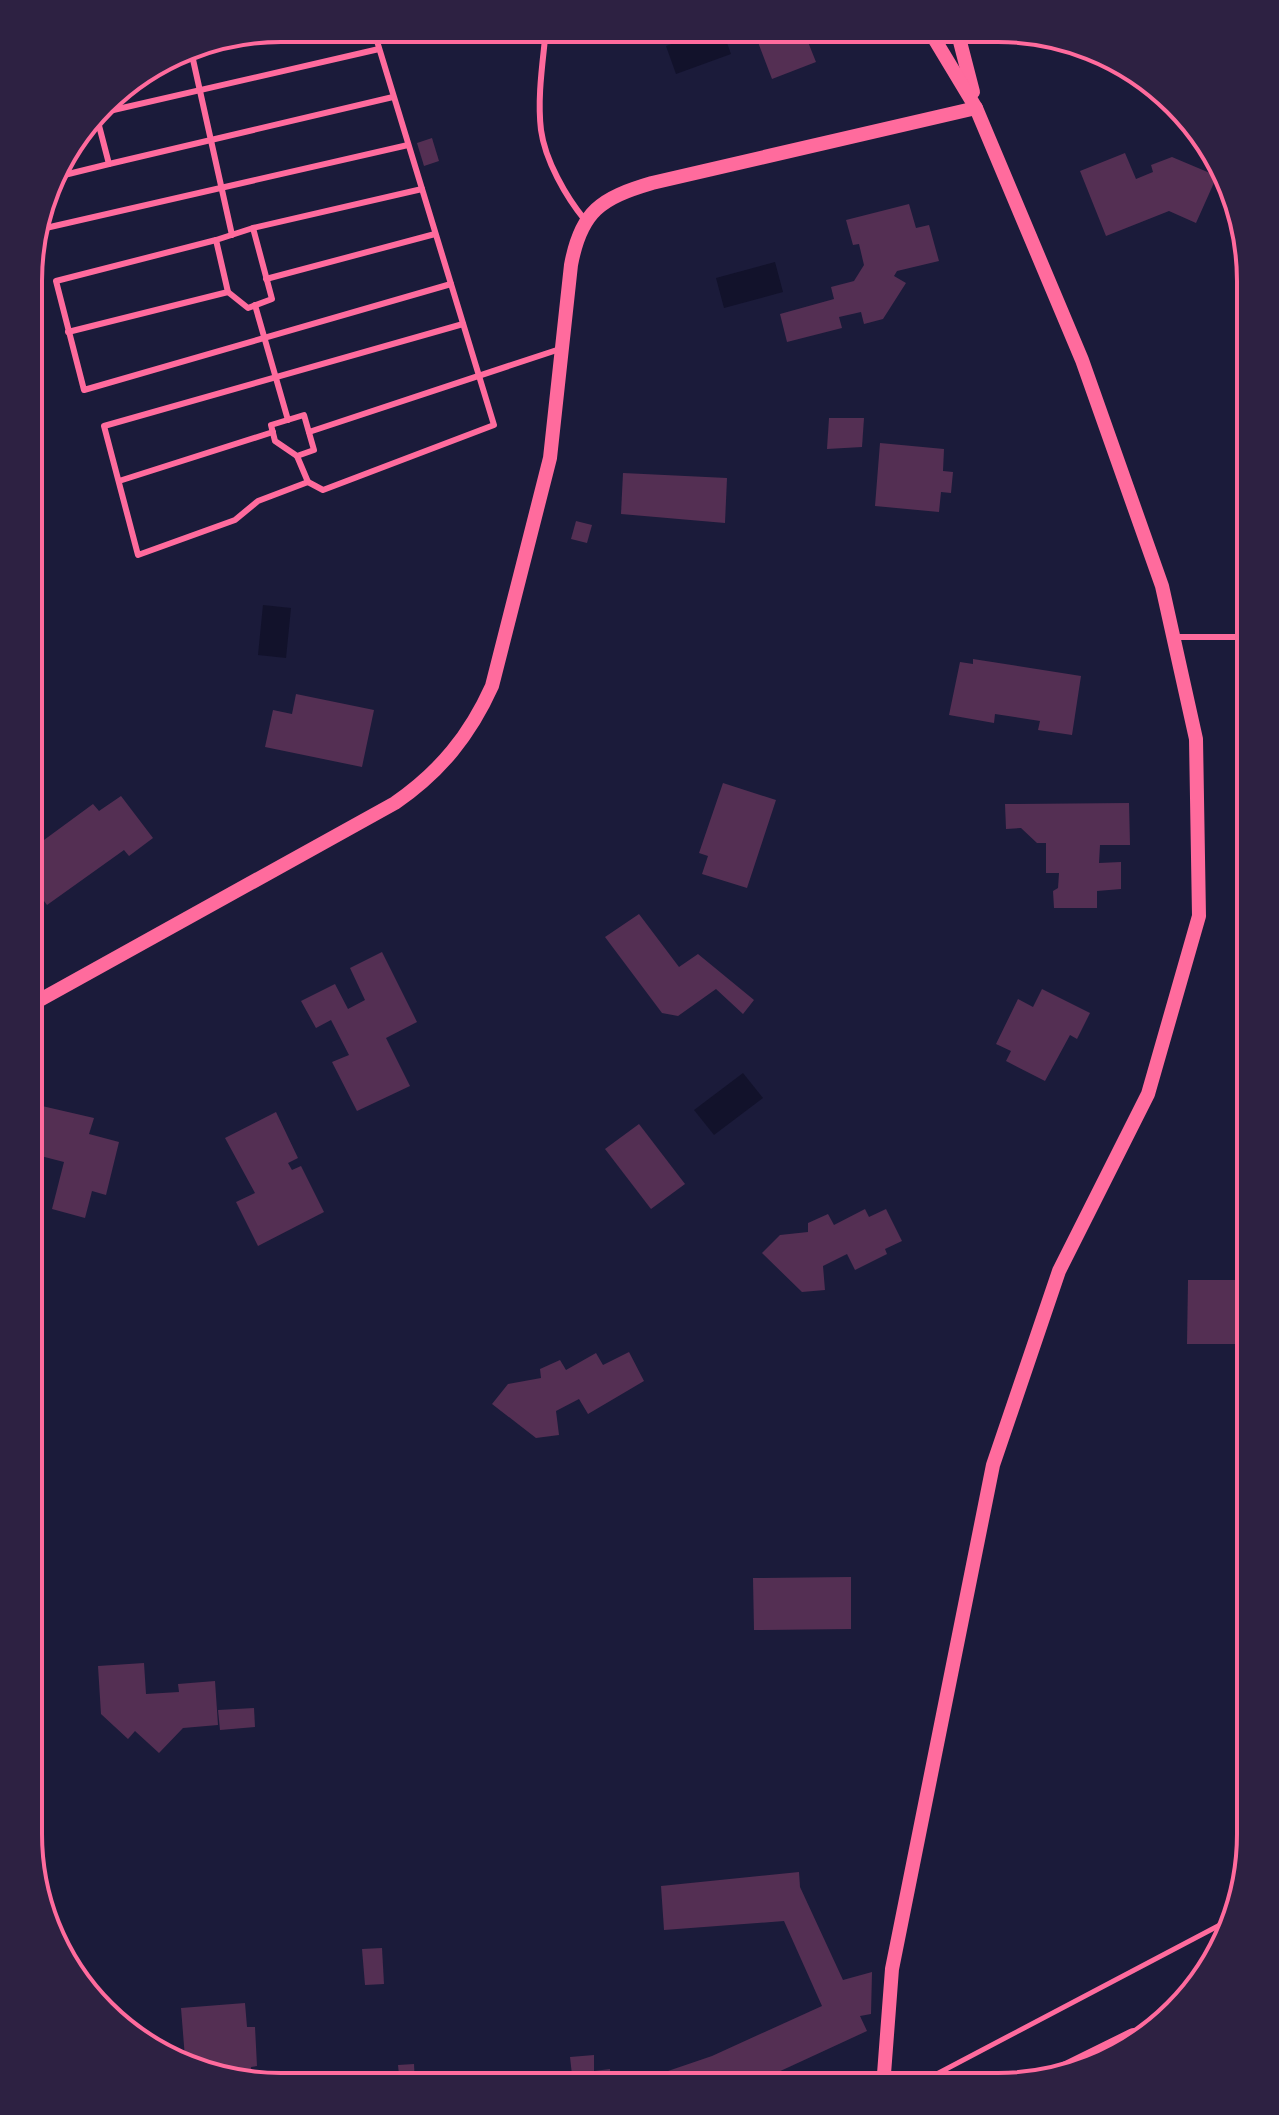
<svg xmlns="http://www.w3.org/2000/svg" width="1279" height="2115" font-family="Cabin,sans-serif">
<rect width="100%" height="100%" fill="#1b1b3a"/>
<g fill="#12122b">
<polygon points="712,29 722,29 731,54 676,74 666,46"/>
<polygon points="775,262 783,292 724,308 716,278"/>
<polygon points="263,605 291,608 286,658 258,655"/>
<polygon points="743,1073 763,1098 714,1135 694,1110"/>
</g>
<g fill="#542f53">
<polygon points="753,29 810,30 804,32 816,62 772,79"/>
<polygon points="432,138 439,161 424,166 417,143"/>
<polygon points="1125,153 1136,179 1153,172 1151,165 1172,157 1217,176 1196,223 1169,211 1106,236 1080,171"/>
<polygon points="909,204 916,228 929,225 939,261 897,271 894,276 906,283 883,319 864,324 861,312 839,317 842,328 787,342 780,314 834,299 831,287 854,281 864,265 859,244 853,245 846,220"/>
<polygon points="829,418 864,418 862,447 827,449"/>
<polygon points="880,443 944,449 943,471 953,472 951,493 941,492 939,512 875,506"/>
<polygon points="623,473 727,478 725,523 621,514"/>
<polygon points="576,521 592,525 587,543 571,539"/>
<polygon points="973,659 1081,676 1072,735 1038,730 1040,721 995,714 994,723 949,715 960,662 973,664"/>
<polygon points="296,694 374,710 362,767 265,747 273,710 292,714"/>
<polygon points="723,783 776,800 747,888 702,874 708,856 699,853"/>
<polygon points="121,796 153,838 129,856 124,850 47,905 29,881 29,851 93,804 99,811"/>
<polygon points="1129,803 1130,845 1100,845 1099,863 1121,862 1121,889 1097,891 1097,908 1054,908 1053,891 1058,888 1059,873 1046,873 1046,843 1037,843 1021,828 1006,829 1005,804"/>
<polygon points="639,914 679,967 698,954 754,1000 743,1014 716,989 678,1016 662,1013 605,937"/>
<polygon points="382,952 417,1022 386,1038 410,1086 357,1111 332,1062 349,1055 331,1020 316,1028 301,1001 335,984 348,1009 365,1000 350,968"/>
<polygon points="1042,989 1090,1013 1077,1039 1070,1035 1045,1081 1006,1061 1011,1051 996,1044 1018,999 1033,1007"/>
<polygon points="29,1103 94,1118 89,1134 119,1142 106,1195 92,1191 85,1218 52,1209 64,1162 29,1153"/>
<polygon points="276,1112 298,1158 288,1163 292,1170 301,1166 324,1212 258,1246 236,1202 255,1193 225,1138"/>
<polygon points="639,1124 685,1184 651,1209 605,1149"/>
<polygon points="865,1209 869,1217 886,1209 902,1241 885,1249 887,1254 855,1270 847,1254 823,1266 825,1290 802,1292 762,1253 780,1235 808,1232 808,1223 828,1214 834,1225"/>
<polygon points="1188,1280 1251,1280 1251,1344 1187,1344"/>
<polygon points="629,1352 644,1381 588,1414 579,1399 556,1411 559,1435 536,1438 492,1404 508,1384 541,1378 540,1369 560,1360 566,1370 596,1353 603,1365"/>
<polygon points="851,1577 851,1629 754,1630 753,1578"/>
<polygon points="144,1663 146,1694 179,1692 178,1684 215,1681 218,1725 183,1728 159,1753 135,1731 128,1739 101,1714 98,1666"/>
<polygon points="254,1708 255,1727 220,1730 218,1710"/>
<polygon points="799,1872 800,1887 843,1980 872,1972 871,2014 860,2016 867,2031 748,2086 624,2086 712,2056 822,2006 784,1921 664,1930 661,1886"/>
<polygon points="382,1948 384,1984 365,1985 362,1949"/>
<polygon points="245,2003 247,2027 255,2027 257,2066 251,2067 252,2085 185,2058 181,2008"/>
<polygon points="594,2055 594,2071 610,2069 611,2086 566,2086 563,2075 572,2075 570,2057"/>
<polygon points="414,2064 415,2085 400,2085 398,2065"/>
</g>
<g fill="none" stroke-linecap="round" stroke-linejoin="round">
<g stroke="#ff6b9d" stroke-width="5">
<polyline points="976,2076 982,2087"/>
<polyline points="912,2087 1237,1916"/>
</g>
<g stroke="#ff6b9d" stroke-width="6">
<path d="M546,29C543,61 537,97 541,130C545,160 566,197 585,220"/>
<polyline points="190,46 232,235"/>
<polyline points="182,49 216,41"/>
<polyline points="96,114 379,49"/>
<polyline points="109,164 393,97"/>
<polyline points="52,178 109,164 96,114"/>
<polyline points="37,227 37,230 408,145"/>
<polygon points="253,228 272,299 248,308 228,292 216,240"/>
<polyline points="253,228 422,189"/>
<polyline points="216,240 56,281 84,390 451,284"/>
<polyline points="266,279 435,234"/>
<polyline points="255,305 288,420"/>
<polyline points="68,332 228,292"/>
<polygon points="304,415 314,450 297,456 275,441 271,425"/>
<polyline points="309,432 560,349"/>
<polyline points="297,456 308,482 258,501 235,520 138,555 104,426 463,324"/>
<polyline points="119,481 273,432"/>
<polyline points="308,482 323,490 494,425 373,28"/>
<polyline points="1173,637 1251,637"/>
</g>
<g stroke="#ff6b9d" stroke-width="14">
<polyline points="957,30 973,92"/>
<path d="M29,1006L395,803C440,772 470,735 492,686L550,458L571,265C581,211 601,198 652,183L976,108"/>
<polyline points="883,2087 892,1969 993,1465 1059,1271 1148,1094 1199,916 1196,739 1162,586 1082,360 976,108 929,30"/>
</g>
<polyline stroke="#ff6b9d" stroke-width="20" points="1059,2075 1134,2038"/>
</g>
<path d="M0 0H1279V2115H0ZM281 42H998A239 239 0 0 1 1237 281V1834A239 239 0 0 1 998 2073H281A239 239 0 0 1 42 1834V281A239 239 0 0 1 281 42Z" fill="#2d2142" fill-rule="evenodd"/>
<path fill="none" stroke="#ff6b9d" stroke-width="4" d="M281 42H998A239 239 0 0 1 1237 281V1834A239 239 0 0 1 998 2073H281A239 239 0 0 1 42 1834V281A239 239 0 0 1 281 42Z"/>
</svg>
